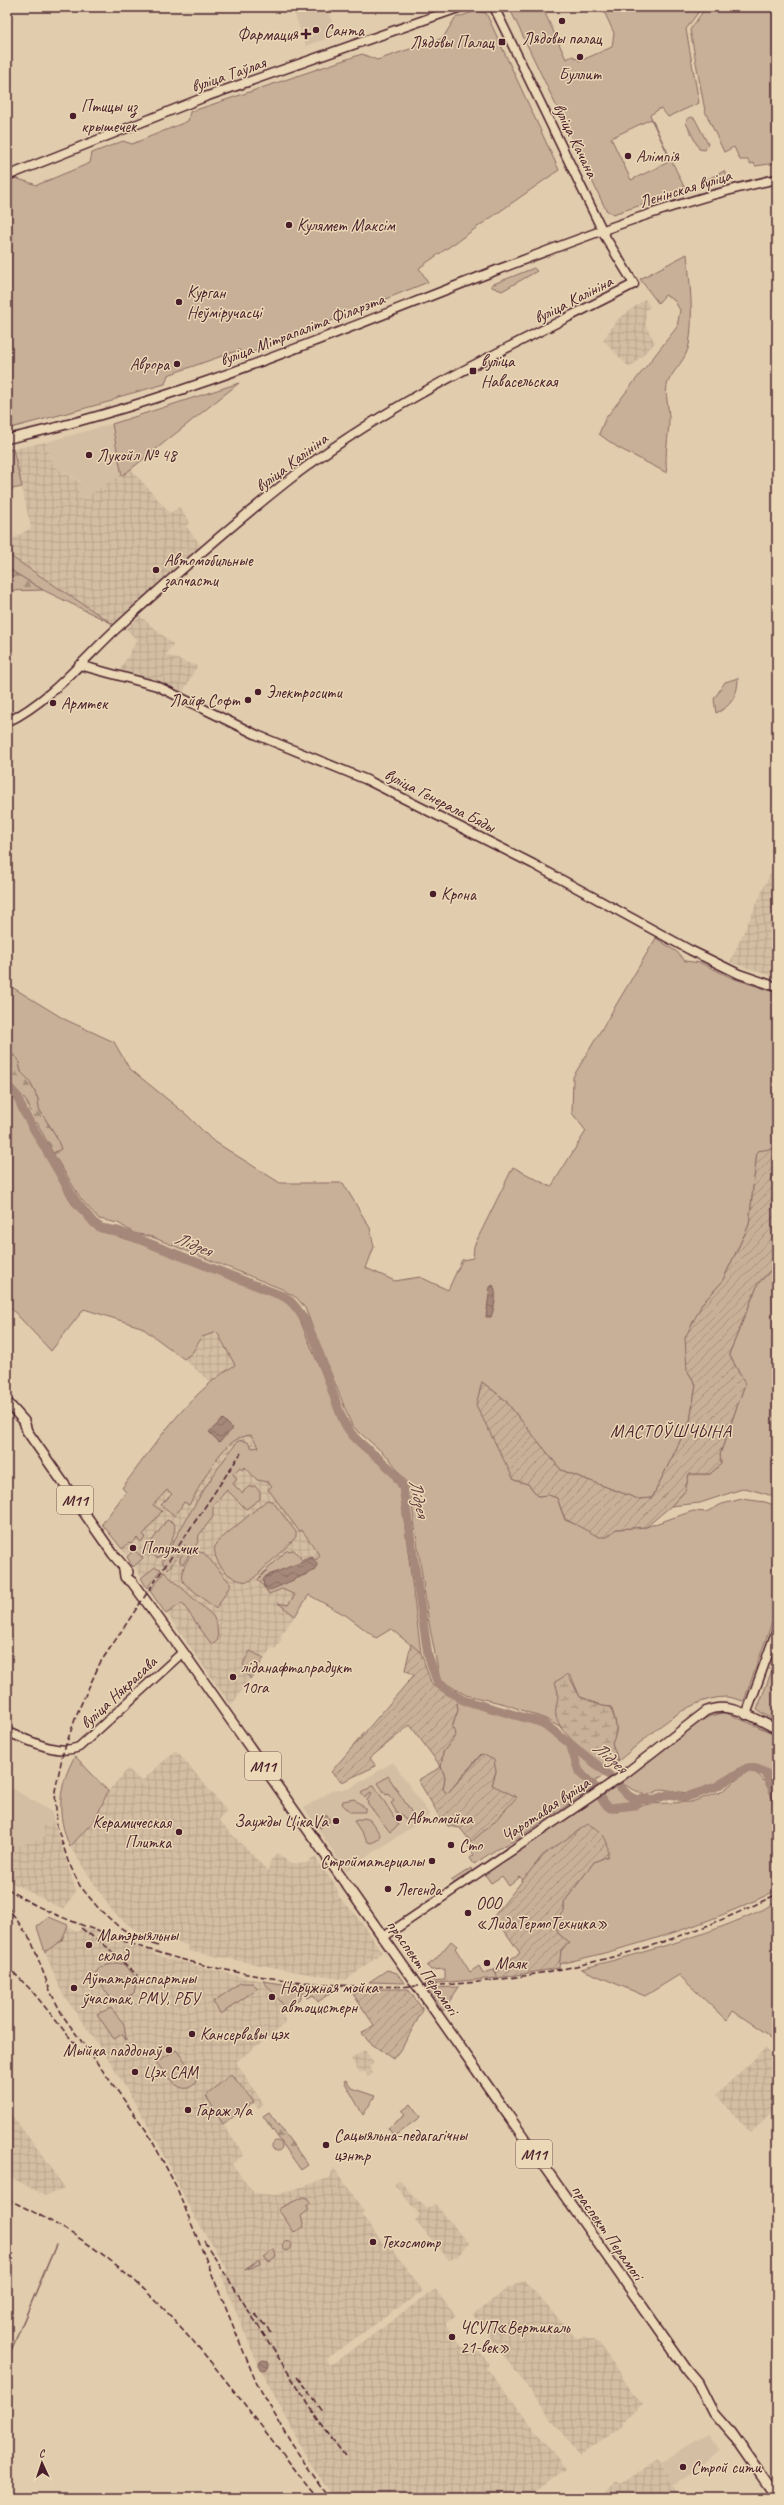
<svg xmlns="http://www.w3.org/2000/svg" width="784" height="2505" font-family="Caveat,sans-serif">
<defs>
<pattern id="industrial-grid" width="8" height="8" patternUnits="userSpaceOnUse"><rect width="8" height="8" fill="#d4bea3"/><path d="M0 4h8M4 0v8" fill="none" stroke="#b8a38c"/></pattern>
<pattern id="forest-firs" width="22" height="20" patternUnits="userSpaceOnUse"><rect width="22" height="20" fill="#c8b098"/><path d="M5 1l3.5 6h-7zM16 11l3.5 6h-7z" fill="#a48f7c"/></pattern>
<pattern id="wetland-marsh" width="20" height="14" patternUnits="userSpaceOnUse"><rect width="20" height="14" fill="#c8b098"/><path d="M1 5h8M5 5V1M11 12h8M15 12V8" fill="none" stroke="#a48f7c"/></pattern>
<pattern id="garden-furrows" width="10" height="10" patternUnits="userSpaceOnUse"><rect width="10" height="10" fill="#c8b098"/><path d="M-1 1l2-2M0 10L10 0M9 11l2-2" fill="none" stroke="#a48f7c"/></pattern>
<pattern id="water-waves" width="16" height="10" patternUnits="userSpaceOnUse"><rect width="16" height="10" fill="#a58879"/><path d="M0 5q4-4 8 0t8 0" fill="none" stroke="#886f63"/></pattern>
</defs>
<rect width="100%" height="100%" fill="#e1cdae"/>
<filter id="ink" filterUnits="userSpaceOnUse"><feTurbulence type="fractalNoise" baseFrequency=".025" numOctaves="2"/><feDisplacementMap in="SourceGraphic" scale="8" xChannelSelector="R" yChannelSelector="G"/><feConvolveMatrix kernelMatrix="1 2 1 2 8 2 1 2 1" color-interpolation-filters="sRGB"/></filter>
<g filter="url(#ink)">
<g fill="#d4bea3">
<polygon points="292,7 326,7 337,35 306,46"/>
<polygon points="112,424 122,476 81,500 77,485 81,482 53,465 46,442"/>
<polygon points="393,1762 430,1815 346,1871 304,1808 331,1791 350,1788"/>
<polygon points="7,1785 52,1812 54,1822 43,1825 46,1837 19,1846 7,1840"/>
<polygon points="708,2434 721,2450 671,2487 667,2479 669,2474 661,2462"/>
</g>
<g fill="url(#industrial-grid)">
<polygon points="645,299 650,307 646,310 646,326 655,343 630,368 603,340 617,320"/>
<polygon points="46,442 53,465 81,483 77,485 81,500 131,469 170,513 179,507 190,522 186,526 202,547 113,624 7,554 7,542 31,528 13,449"/>
<polygon points="140,616 173,644 166,655 197,666 182,694 151,680 120,670 137,640 126,629"/>
<polygon points="770,874 777,876 777,978 730,962"/>
<polygon points="217,1332 236,1364 217,1376 211,1383 184,1359 192,1353 202,1337"/>
<polygon points="232,1407 288,1492 289,1510 328,1568 280,1637 282,1639 275,1649 272,1647 231,1706 122,1549 102,1524 126,1492 122,1488 170,1424"/>
<polygon points="176,1750 227,1811 219,1821 268,1871 270,1861 278,1853 289,1863 307,1863 315,1857 337,1888 339,1897 356,1915 382,1952 347,1980 308,1974 188,1951 189,1946 136,1931 113,1912 70,1847 96,1818 108,1791 128,1769 142,1781"/>
<polygon points="54,1822 76,1891 64,1910 7,1880 7,1840 19,1846 45,1837 43,1825"/>
<polygon points="49,1917 77,1931 83,1927 154,1953 154,1955 247,1978 289,1985 301,1991 301,1998 280,2012 287,2022 236,2062 264,2105 258,2109 253,2102 223,2124 244,2155 232,2164 254,2193 277,2195 329,2178 334,2168 364,2211 361,2214 385,2246 388,2243 423,2291 327,2358 329,2363 330,2365 355,2348 435,2289 456,2315 445,2324 463,2348 473,2342 489,2364 486,2367 566,2469 527,2498 334,2498 309,2462 255,2358 221,2275 228,2271 191,2211 157,2141 111,2063 62,1993 47,1957 37,1927"/>
<polygon points="766,2048 777,2062 777,2106 751,2133 716,2095"/>
<polygon points="365,2050 374,2063 369,2067 373,2073 368,2077 364,2071 360,2073 351,2059"/>
<polygon points="7,2110 51,2166 64,2188 45,2196 7,2175"/>
<polygon points="399,2180 426,2209 435,2204 469,2243 457,2257 449,2260 415,2220 420,2215 394,2185"/>
<polygon points="524,2280 575,2337 580,2339 584,2336 587,2339 593,2339 597,2343 599,2342 632,2392 643,2404 627,2417 621,2423 623,2425 579,2456 473,2315 505,2290"/>
<polygon points="658,2458 669,2475 667,2479 679,2498 597,2498 617,2482 620,2485 623,2483"/>
</g>
<g fill="#c8b098" stroke="#896862" fill-rule="evenodd">
<path d="M509,7H550L545,13L566,59L573,56L580,61L612,47L614,33L602,7H702L686,29L699,103L668,117L661,108L650,115L686,191L613,214L606,210ZM651,119L671,161L631,180L611,138Z"/>
<polygon points="706,7 777,7 777,163 755,166 754,163 750,164 748,160 740,160 734,147 724,152 705,111 690,30"/>
<polygon points="476,11 486,13 559,170 419,268 428,282 246,355 239,350 168,375 165,384 118,397 112,401 7,429 7,181 15,178 37,185 90,163 92,153 123,141 132,144 188,121 190,112 362,54 377,60 443,38 455,18"/>
<polygon points="692,117 695,119 708,144 705,150 699,149 686,123 687,119"/>
<polygon points="724,171 726,175 724,179 701,185 700,183"/>
<path d="M687,254C690,283 694,316 689,345C686,360 674,369 668,382C664,394 669,406 669,419C669,437 664,455 667,473L617,447L599,434L605,419L677,327L680,310L674,300L665,295L658,303L640,279Z"/>
<polygon points="534,268 537,271 502,291 492,287 491,285"/>
<polygon points="239,383 131,469 122,476 112,424"/>
<polygon points="13,449 22,487 7,490 7,450"/>
<polygon points="7,554 113,624 43,590 7,568"/>
<path d="M738,678C738,695 731,707 716,713L714,699L725,682Z"/>
<path d="M656,938L677,952L685,961L701,963L732,978L777,993V1148L757,1152L749,1225L722,1282L702,1304L687,1370L696,1385L690,1421L652,1498L638,1499L561,1470L504,1399L482,1382L514,1480L528,1484L538,1496L549,1495L557,1498L565,1520L607,1537L616,1529L646,1527L693,1511L706,1512L722,1504L742,1499L765,1502L777,1506V1608L744,1701C738,1700 731,1697 726,1697C684,1698 649,1737 618,1761L612,1743C619,1730 616,1721 611,1707C599,1707 591,1700 580,1697L571,1676L555,1682L560,1695L556,1715L561,1728L546,1719L505,1704L466,1695L440,1680L429,1623L409,1486L389,1458L352,1426L305,1308L297,1298L282,1289L152,1237L134,1233L118,1223L99,1219L81,1199L53,1153H57L56,1136L39,1109L38,1099L29,1080L21,1072L18,1059L12,1054L7,1053V984L64,1019L114,1042L129,1068L188,1116L212,1140L280,1183H343L370,1228L374,1247L366,1268L395,1281L420,1277L448,1290L462,1260L473,1258L474,1246L513,1167L551,1187L586,1131L572,1113L573,1077Z"/>
<path d="M7,1089L11,1091L72,1204L96,1230L149,1246L279,1298L290,1305L297,1313L346,1431L373,1458L384,1465L400,1489L421,1653L391,1629L376,1638L347,1616L309,1595L295,1616L278,1603L288,1605L295,1595L282,1589L269,1594L258,1579L286,1551L294,1550L302,1560L312,1557L316,1560L320,1556L302,1530L299,1531L268,1489L272,1486L268,1482L257,1480L245,1467L242,1470L240,1467L233,1474L237,1479L233,1484L242,1493L248,1487L255,1486L260,1492V1499L246,1509L227,1490L213,1506V1517L199,1535L198,1542L183,1564L180,1562V1558L188,1548L185,1545L170,1567L168,1569L162,1562C185,1521 208,1479 238,1441L243,1440L249,1443L252,1448L259,1447L251,1435C221,1437 204,1481 189,1505L184,1502L175,1516L161,1505L172,1494L167,1490L153,1505L162,1511L143,1535L146,1537L141,1542L137,1538L131,1544L129,1543L122,1549L102,1524L126,1492L122,1488C155,1444 189,1393 235,1365L217,1332L202,1337L192,1353L184,1359L141,1327L84,1309L51,1351L7,1304Z"/>
<polygon points="777,1264 777,1497 745,1488 700,1503 671,1506 685,1491 689,1474 710,1474 721,1464 720,1454 745,1384 729,1354 758,1284"/>
<path d="M267,1500L273,1502L296,1532V1537L252,1580C235,1588 208,1560 216,1543Z"/>
<path d="M167,1520L174,1523C178,1531 166,1556 157,1558L146,1549Z"/>
<polygon points="134,1550 143,1558 133,1567 127,1557"/>
<path d="M199,1552L204,1553L231,1584L216,1609L184,1583C179,1572 187,1555 199,1552Z"/>
<polygon points="155,1567 161,1569 147,1588 141,1578"/>
<polygon points="164,1572 213,1616 217,1625 218,1640 212,1645 182,1603 166,1614 150,1591"/>
<polygon points="250,1651 264,1658 250,1679 243,1664"/>
<polygon points="777,1657 777,1722 757,1710"/>
<polygon points="456,1698 515,1715 553,1732 569,1748 576,1772 593,1788 514,1841 497,1849 474,1864 470,1858 474,1855 467,1845 511,1803 492,1785 496,1771 481,1754 447,1794 443,1789 445,1777 441,1767 443,1752 456,1735 452,1728 458,1710"/>
<polygon points="724,1712 777,1735 777,1784 762,1767 749,1764 739,1768 716,1783 686,1793 662,1789 646,1796 621,1783 696,1724 708,1717"/>
<path d="M576,1752L605,1775L594,1782C586,1773 576,1764 576,1752Z"/>
<path d="M75,1756L108,1791L96,1818L70,1847C56,1815 58,1786 75,1756Z"/>
<path d="M749,1770C784,1779 777,1859 777,1890C708,1925 634,1947 559,1964L561,1950L569,1943L560,1935L553,1923L564,1912V1902L594,1862L608,1856L543,1855L524,1881L520,1877L509,1886L502,1876L491,1883L484,1873L597,1797L600,1803L612,1812L649,1804L691,1802L721,1792Z"/>
<polygon points="388,1776 414,1816 407,1821 401,1814 399,1816 391,1803 394,1801 388,1794 386,1795 378,1783"/>
<polygon points="374,1785 399,1825 390,1832 368,1804 367,1800 372,1793 370,1792 365,1798 361,1793"/>
<polygon points="616,1785 627,1796 638,1801 634,1804 610,1807 602,1794"/>
<polygon points="354,1799 365,1808 365,1812 350,1812 342,1804 343,1801"/>
<polygon points="327,1815 330,1821 320,1828 316,1822"/>
<polygon points="365,1818 370,1820 380,1834 379,1839 372,1843 368,1842 354,1821"/>
<polygon points="471,1868 472,1873 456,1884 453,1883 451,1881"/>
<path d="M777,1902V2048L766,2033L733,2011L726,2020L679,1975L645,1996L581,1969C644,1952 720,1933 777,1902Z"/>
<polygon points="49,1917 68,1925 62,1940 45,1952 37,1927"/>
<polygon points="451,1941 457,1946 455,1948 470,1972 479,1966 483,1973 494,1970 498,1978 425,1984 426,1981 445,1980 445,1969 431,1970 427,1966 435,1960"/>
<polygon points="117,1963 123,1964 137,1978 134,1993 115,2004 94,1975 100,1967"/>
<polygon points="387,1970 397,1973 404,1983 369,1982"/>
<polygon points="263,1981 289,1985 301,1991 301,1998 286,2008"/>
<polygon points="292,1982 338,1987 318,2002 313,1995 308,1998"/>
<polygon points="240,1983 252,1983 258,1988 221,2014 213,2002"/>
<polygon points="459,1987 443,2011 427,1988"/>
<polygon points="111,2008 124,2024 126,2040 122,2034 114,2039 97,2014"/>
<path d="M176,2050L197,2076L195,2083C181,2100 164,2072 156,2062Z"/>
<polygon points="231,2074 254,2102 223,2124 206,2096"/>
<polygon points="346,2080 351,2088 375,2096 363,2115 344,2081"/>
<polygon points="411,2104 420,2117 394,2136 388,2128 405,2115 402,2111"/>
<circle cx="277" cy="2146" r="5"/>
<polygon points="303,2197 307,2198 311,2203 307,2205 309,2210 301,2216 304,2227 294,2232 278,2209"/>
<circle cx="287" cy="2246" r="4.5"/>
<polygon points="274,2249 276,2257 270,2262 263,2257"/>
<polygon points="259,2260 260,2264 245,2270"/>
</g>
<g fill="url(#forest-firs)" stroke="#896862">
<polygon points="7,568 43,590 7,591"/>
<polygon points="7,1053 12,1054 18,1059 21,1072 29,1080 38,1099 39,1109 56,1136 61,1149 53,1153 24,1098 7,1081"/>
<polygon points="269,2112 308,2165 301,2170 263,2116"/>
</g>
<path fill="url(#wetland-marsh)" stroke="#896862" d="M568,1674L580,1697C591,1700 599,1707 610,1707C616,1721 619,1730 612,1743L618,1761L607,1770C593,1757 559,1734 556,1716C554,1703 562,1701 555,1682Z"/>
<g fill="url(#garden-furrows)" stroke="#896862">
<polygon points="777,1148 777,1264 758,1284 729,1354 745,1384 720,1454 721,1464 710,1474 689,1474 685,1491 671,1506 646,1527 616,1529 607,1537 599,1537 565,1519 557,1498 549,1495 538,1496 528,1484 514,1480 476,1405 482,1382 504,1399 561,1470 638,1499 652,1498 690,1421 696,1385 687,1370 685,1338 702,1304 722,1282 749,1225 757,1151"/>
<polygon points="411,1644 421,1653 432,1685 456,1698 458,1710 452,1727 456,1735 443,1752 441,1767 445,1777 443,1789 447,1794 482,1754 494,1760 496,1771 492,1785 517,1797 493,1823 471,1842 460,1828 448,1826 440,1817 418,1780 441,1767 410,1725 370,1758 376,1766 342,1782 331,1772 414,1675 405,1670"/>
<path d="M588,1824C603,1832 609,1839 608,1856L594,1862L564,1902V1912L553,1923L560,1935L569,1943L561,1950L559,1968L498,1978L494,1970L520,1953L494,1916L543,1855Z"/>
<polygon points="361,1989 408,1989 423,2010 403,2046 393,2059 369,2042 362,2033 374,2025 353,1994"/>
</g>
<g fill="url(#water-waves)" stroke="#815e5a">
<path d="M493,1285C498,1294 494,1308 491,1317H486L490,1287Z"/>
<polygon points="223,1419 233,1429 219,1442 209,1432"/>
<polygon points="312,1558 317,1564 316,1570 273,1589 268,1590 264,1586 263,1580 266,1576"/>
<circle cx="264" cy="2365" r="5"/>
</g>
<g fill="none" stroke-linecap="round" stroke-linejoin="round">
<polyline stroke="#815e5a" stroke-width="1.5" points="7,2360 56,2245"/>
<g stroke="#a58879" stroke-width="9">
<path d="M7,1085L17,1096L24,1112L75,1200L94,1223L101,1228L118,1231L285,1297C315,1317 328,1389 344,1422C357,1449 390,1459 403,1487L428,1655L438,1684L463,1700L543,1723L605,1771L628,1795L636,1799L652,1800L670,1794L684,1798L714,1788L747,1768L757,1769L766,1773L777,1800"/>
<polyline points="571,1747 579,1772 594,1786 605,1804 610,1808 635,1805 640,1800"/>
</g>
<g stroke="#4a1f2b" stroke-width="11">
<g id="secondary">
<polyline points="7,176 205,97 461,7"/>
<path d="M7,439C176,402 336,332 497,270C591,234 678,200 777,179"/>
<polyline points="79,665 157,686 257,735 367,780 533,864 690,950 739,974 777,987"/>
<path d="M7,722C49,702 82,661 115,630C170,579 227,529 285,483C390,400 515,345 634,284L606,238L494,7"/>
<polyline points="746,1715 777,1629"/>
<path d="M7,1732C29,1740 57,1756 79,1747L183,1652"/>
<path d="M382,1938L622,1776L706,1711C730,1700 755,1719 777,1729"/>
</g>
</g>
<g stroke="#4a1f2b" stroke-width="12">
<g id="primary">
<polyline points="7,1402 24,1421 27,1431 113,1554 128,1572"/>
<polyline points="124,1569 125,1577 132,1582 183,1652 687,2370 698,2383 713,2413 734,2437"/>
<polyline points="731,2432 777,2498"/>
</g>
</g>
<use href="#secondary" stroke="#ebd8b6" stroke-width="8"/>
<use href="#primary" stroke="#ebd8b6" stroke-width="9"/>
<g stroke="#4a1f2b" stroke-width="1.5" stroke-dasharray="6 3" stroke-linecap="butt">
<path d="M7,1888C37,1910 78,1923 113,1937C325,2018 575,1997 777,1894"/>
<polyline points="7,1906 31,1940 51,1993 63,2016 148,2133 176,2186 256,2382 291,2443 329,2498"/>
<polyline points="81,1928 107,1947 138,1976"/>
<polyline points="158,1946 137,1938 118,1926 100,1910 80,1886 68,1861 57,1826 55,1791 63,1753 78,1711 100,1663 241,1453"/>
<polyline points="7,1966 32,1991 75,2044"/>
<path d="M7,2199C43,2216 80,2236 111,2261C190,2322 254,2421 318,2498"/>
<polyline points="204,2241 321,2424 345,2456"/>
<polyline points="255,2314 271,2332"/>
<polyline points="297,2377 324,2413"/>
</g>
</g>
</g>
<g fill="#4a1f2b" stroke="#ebd8b6" stroke-width="1.5">
<circle cx="562" cy="21" r="4"/>
<circle cx="316" cy="30" r="4"/>
<path d="M304 28h4v4h4v4h-4v4h-4v-4h-4v-4h4z"/>
<rect x="498" y="38" width="8" height="8" rx="2"/>
<circle cx="580" cy="57" r="4"/>
<circle cx="73" cy="116" r="4"/>
<circle cx="628" cy="156" r="4"/>
<circle cx="289" cy="225" r="4"/>
<circle cx="179" cy="302" r="4"/>
<circle cx="177" cy="364" r="4"/>
<rect x="469" y="367" width="8" height="8" rx="2"/>
<circle cx="89" cy="455" r="4"/>
<circle cx="156" cy="570" r="4"/>
<circle cx="258" cy="692" r="4"/>
<circle cx="248" cy="700" r="4"/>
<circle cx="53" cy="703" r="4"/>
<circle cx="433" cy="894" r="4"/>
<circle cx="133" cy="1548" r="4"/>
<circle cx="233" cy="1677" r="4"/>
<circle cx="399" cy="1818" r="4"/>
<circle cx="336" cy="1821" r="4"/>
<circle cx="179" cy="1832" r="4"/>
<circle cx="451" cy="1845" r="4"/>
<circle cx="432" cy="1861" r="4"/>
<circle cx="388" cy="1889" r="4"/>
<circle cx="468" cy="1913" r="4"/>
<circle cx="89" cy="1945" r="4"/>
<circle cx="487" cy="1963" r="4"/>
<circle cx="74" cy="1988" r="4"/>
<circle cx="272" cy="1997" r="4"/>
<circle cx="192" cy="2034" r="4"/>
<circle cx="169" cy="2050" r="4"/>
<circle cx="135" cy="2072" r="4"/>
<circle cx="188" cy="2110" r="4"/>
<circle cx="326" cy="2145" r="4"/>
<circle cx="373" cy="2242" r="4"/>
<circle cx="452" cy="2337" r="4"/>
<circle cx="683" cy="2467" r="4"/>
</g>
<g text-anchor="middle" stroke-width="3" stroke-linejoin="round" paint-order="stroke">
<g fill="#ebd8b6" stroke="#7a5655" stroke-width="1">
<rect x="57" y="1486" width="36" height="28" rx="3"/>
<rect x="245" y="1752" width="36" height="28" rx="3"/>
<rect x="516" y="2140" width="36" height="28" rx="3"/>
</g>
<g font-size="16" font-weight="bold" fill="#4a1f2b">
<text x="75" y="1506">М11</text>
<text x="263" y="1772">М11</text>
<text x="534" y="2160">М11</text>
</g>
<g font-size="17" fill="#4a1f2b" stroke="#ebd8b6" text-anchor="start">
<text x="324" y="36">Санта</text>
<text x="298" y="40" text-anchor="end">Фармация</text>
<text x="562" y="44" text-anchor="middle">Лядовы палац</text>
<text x="494" y="48" text-anchor="end">Лядовы Палац</text>
<text x="580" y="80" text-anchor="middle">Буллит</text>
<text x="81" y="112">Птицы из<tspan x="81" dy="20">крышечек</tspan></text>
<text x="636" y="162">Алімпія</text>
<text x="297" y="231">Кулямет Максім</text>
<text x="187" y="298">Курган<tspan x="187" dy="20">Неўміручасці</tspan></text>
<text x="481" y="367">вуліца<tspan x="481" dy="20">Навасельская</tspan></text>
<text x="169" y="370" text-anchor="end">Аврора</text>
<text x="97" y="461">Лукойл № 48</text>
<text x="164" y="566">Автомобильные<tspan x="164" dy="20">запчасти</tspan></text>
<text x="266" y="698">Электросити</text>
<text x="240" y="706" text-anchor="end">Лайф Софт</text>
<text x="61" y="709">Армтек</text>
<text x="441" y="900">Крона</text>
<text x="141" y="1554">Попутчик</text>
<text x="241" y="1673">ліданафтапрадукт<tspan x="241" dy="20">10га</tspan></text>
<text x="407" y="1824">Автомойка</text>
<text x="328" y="1827" text-anchor="end">Заужды ЦікаVа</text>
<text x="171" y="1828" text-anchor="end">Керамическая<tspan x="171" dy="20">Плитка</tspan></text>
<text x="459" y="1851">Сто</text>
<text x="424" y="1867" text-anchor="end">Стройматериалы</text>
<text x="396" y="1895">Легенда</text>
<text x="476" y="1909">ООО<tspan x="476" dy="20">«ЛидаТермоТехника»</tspan></text>
<text x="97" y="1941">Матэрыяльны<tspan x="97" dy="20">склад</tspan></text>
<text x="495" y="1969">Маяк</text>
<text x="82" y="1984">Аўтатранспартны<tspan x="82" dy="20">ўчастак, РМУ, РБУ</tspan></text>
<text x="280" y="1993">Наружная мойка<tspan x="280" dy="20">автоцистерн</tspan></text>
<text x="200" y="2040">Кансервавы цэх</text>
<text x="161" y="2056" text-anchor="end">Мыйка паддонаў</text>
<text x="143" y="2078">Цэх САМ</text>
<text x="196" y="2116">Гараж л/а</text>
<text x="334" y="2141">Сацыяльна-педагагічны<tspan x="334" dy="20">цэнтр</tspan></text>
<text x="381" y="2248">Техосмотр</text>
<text x="460" y="2333">ЧСУП«Вертикаль<tspan x="460" dy="20">21-век»</tspan></text>
<text x="691" y="2473">Строй сити</text>
</g>
<g font-size="17" fill="#4a1f2b" stroke="#ebd8b6">
<text transform="translate(228 74) rotate(-19)" y="6">вуліца Таўлая</text>
<text transform="translate(576 140) rotate(64)" y="6">вуліца Качана</text>
<text transform="translate(685 188) rotate(-17)" y="6">Ленінская вуліца</text>
<text transform="translate(573 299) rotate(-27)" y="6">вуліца Калініна</text>
<text transform="translate(302 329) rotate(-21)" y="6">вуліца Мітрапаліта Філарэта</text>
<text transform="translate(291 462) rotate(-37)" y="6">вуліца Калініна</text>
<text transform="translate(440 800) rotate(27)" y="6">вуліца Генерала Бяды</text>
<text transform="translate(118 1692) rotate(-43)" y="6">вуліца Някрасава</text>
<text transform="translate(545 1809) rotate(-34)" y="6">Чаротавая вуліца</text>
<text transform="translate(423 1967) rotate(55)" y="6">праспект Перамогі</text>
<text transform="translate(608 2232) rotate(55)" y="6">праспект Перамогі</text>
</g>
<g font-size="18" font-style="italic" fill="#61393e" stroke="#ebd8b6">
<text transform="translate(193 1244) rotate(22)" y="6">Лідзея</text>
<text transform="translate(419 1498) rotate(77)" y="6">Лідзея</text>
<text transform="translate(610 1757) rotate(41)" y="6">Лідзея</text>
</g>
<g font-size="18" letter-spacing="1" fill="#4a1f2b" stroke="#ebd8b6">
<text x="671" y="1437">МАСТОЎШЧЫНА</text>
</g>
</g>
<rect width="784" height="2505" fill="none" stroke="#ebd8b6" stroke-width="24"/>
<rect x="12" y="12" width="760" height="2481" fill="none" stroke="#4a1f2b" stroke-width="1.5" filter="url(#ink)"/>
<g transform="translate(42 2463) rotate(357)" stroke="#ebd8b6" stroke-width="3" paint-order="stroke">
<path d="M0-3L7 15L0 10L-7 15Z" fill="#4a1f2b"/>
<text y="-6" font-size="11" font-weight="bold" text-anchor="middle" fill="#4a1f2b">С</text>
</g>
</svg>
